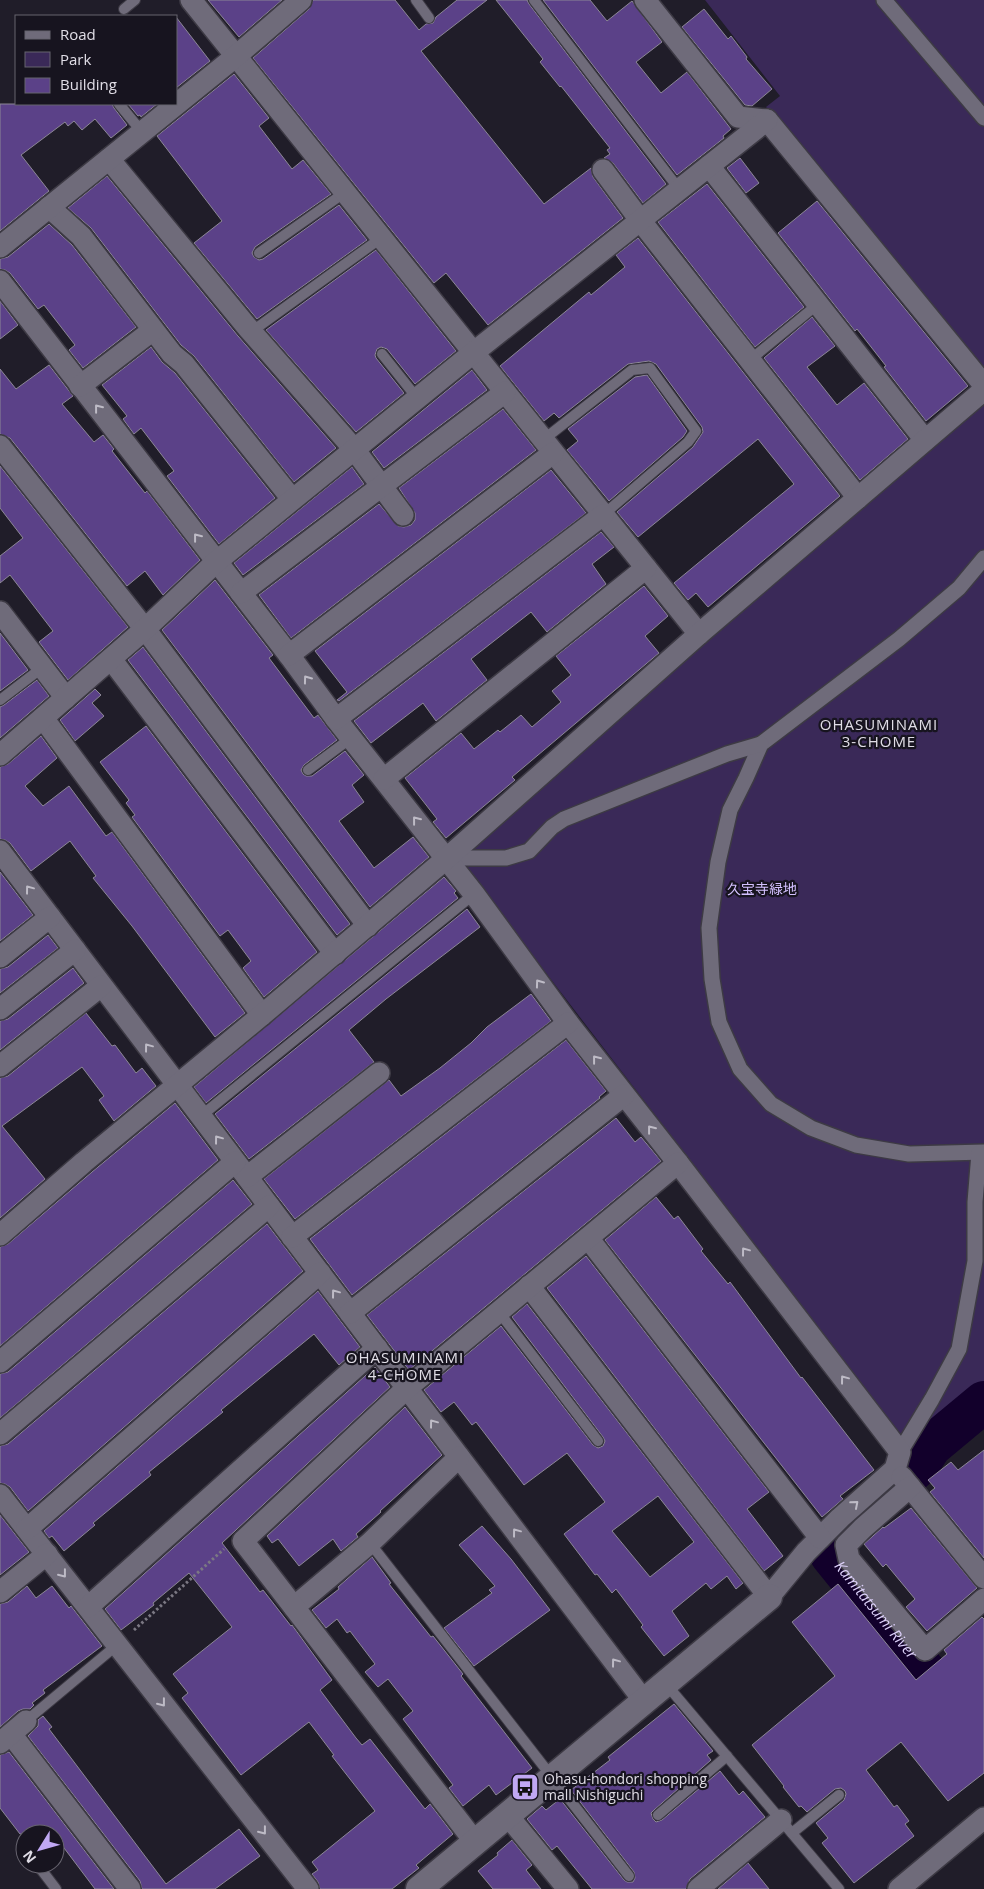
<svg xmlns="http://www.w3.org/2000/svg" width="984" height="1889" font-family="'Open Sans','Noto Sans JP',sans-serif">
<rect width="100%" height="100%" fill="#201d29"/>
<g fill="#3a2958">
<polygon points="705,0 984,0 984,373 766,107 780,96"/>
<polygon points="984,402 984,1397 914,1452 463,865 478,840"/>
</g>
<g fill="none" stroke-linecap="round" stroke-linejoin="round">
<path stroke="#12002b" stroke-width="42" id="s1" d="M984,1402L931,1446L917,1467L831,1542V1555L984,1744"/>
</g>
<g fill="#5b4188" stroke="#8c8796" fill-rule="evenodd">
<polygon points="208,0 282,0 239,37"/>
<polygon points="313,0 395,0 419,30 426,24 433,23 436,17 457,0 487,0 421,51 544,204 591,168 593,177 623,218 488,325 446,273 434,283 253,58 309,9"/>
<polygon points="496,0 527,0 529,4 666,184 643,203 613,163 604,158 610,154 607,150 610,148 561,86 560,87 540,62 543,59"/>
<polygon points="543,0 590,0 607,21 632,1 662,42 636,62 661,93 687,72 731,129 723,136 724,138 677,175"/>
<polygon points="704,9 728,39 731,36 747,57 746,59 772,89 752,106 745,105 682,27"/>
<polygon points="176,17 210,61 176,88"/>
<polygon points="234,74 269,118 259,126 292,169 303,160 331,194 255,247 252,253 254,257 259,260 263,259 339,205 367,240 257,319 194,243 222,221 157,136"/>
<polygon points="0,104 112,104 114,108 127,125 111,138 95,119 82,130 74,121 68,126 65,122 21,155 49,191 0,231"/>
<polygon points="128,104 157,104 141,117 140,115 138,116"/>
<polygon points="740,158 759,183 746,193 727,168"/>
<polygon points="107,176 238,336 336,448 294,482 194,356 181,345 91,228 68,208"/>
<polygon points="707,184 804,307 755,347 658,222"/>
<polygon points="817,201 968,386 926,421 884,367 886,366 857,329 855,331 778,233"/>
<polygon points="49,224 72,245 136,327 83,368 69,350 75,345 44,305 38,309 10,273 5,270 0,269 0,259 8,257"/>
<polygon points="638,238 840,496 708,607 696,593 688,600 674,583 794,484 758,439 638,537 617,512 693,447 703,432 702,427 656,364 649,361 628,364 559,418 554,413 544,421 500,366 589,292 591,295 625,267 616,255"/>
<polygon points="376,250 456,351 415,384 387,349 381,347 377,349 375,355 376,358 404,393 356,432 266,330"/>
<polygon points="0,301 18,325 0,339"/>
<polygon points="812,317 835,346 807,367 837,405 864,383 908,439 860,480 764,358"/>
<polygon points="151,347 162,362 175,373 275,498 219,544 167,476 174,471 141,428 134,434 123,419 127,416 102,385"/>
<polygon points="49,365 73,396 62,404 94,442 103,435 114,449 112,451 145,493 147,491 200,560 163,595 145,571 127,586 10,438 0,434 0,369 16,389"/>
<polygon points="472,370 487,390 384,468 372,452"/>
<polygon points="647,375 687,431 683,437 609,501 567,450 578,441 568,429 635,377"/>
<polygon points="503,409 536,450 291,638 259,595 379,504 398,526 404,527 411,525 415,520 415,513 399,488"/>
<polygon points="0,466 128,627 68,680 39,642 53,631 10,575 0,583 0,556 23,538 0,508"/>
<polygon points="352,467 364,484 243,575 234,563"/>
<polygon points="551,470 586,513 339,701 337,700 347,692 315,651"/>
<polygon points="601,532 614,547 592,564 606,584 547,632 531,612 471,659 487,680 436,721 423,703 371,743 354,721"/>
<polygon points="215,580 273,655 269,658 314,718 318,715 337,740 304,765 301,770 303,774 306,776 312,776 345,751 364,775 352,785 364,802 339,821 374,868 413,837 429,857 370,907 162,630"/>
<polygon points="644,586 668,616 645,636 659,653 512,777 515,780 446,838 433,822 437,819 405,778 461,733 474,749 498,730 500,732 521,715 532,727 561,702 552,691 571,675 556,656"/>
<polygon points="0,633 28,670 0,691"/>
<polygon points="143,647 350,924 337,935 128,660"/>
<polygon points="37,680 49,696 0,738 0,707 4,705"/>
<polygon points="95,689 101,695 92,703 104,716 75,741 60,720"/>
<polygon points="146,726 317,952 264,997 243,968 251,961 228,930 220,936 132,817 135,815 126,803 129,800 100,762"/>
<polygon points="41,736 57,758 25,786 43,806 69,786 106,836 112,832 245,1013 215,1037 132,926 93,878 96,876 70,841 31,871 10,843 5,840 0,839 0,767 8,764"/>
<polygon points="0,872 33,915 0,941"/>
<polygon points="444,877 456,891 454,893 458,898 206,1103 194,1087"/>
<polygon points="467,909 480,927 386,999 349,1030 374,1062 249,1159 215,1114"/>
<polygon points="48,935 58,948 0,993 0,969 8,967"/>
<polygon points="73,968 84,983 0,1050 0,1021 8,1019"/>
<polygon points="531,994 551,1021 295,1219 264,1179 389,1080 401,1096 440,1068 471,1043 487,1027"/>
<polygon points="86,1013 112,1046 115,1045 136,1073 142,1068 156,1086 114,1121 99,1100 104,1096 82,1067 2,1126 45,1179 0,1218 0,1078 8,1076"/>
<polygon points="566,1040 606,1091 599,1097 600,1098 352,1295 310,1239"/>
<polygon points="175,1103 218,1160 0,1346 0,1247 8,1244 92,1172"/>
<polygon points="616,1118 635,1142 641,1137 661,1161 409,1370 367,1315"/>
<polygon points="233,1180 252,1204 0,1418 0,1374 8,1372"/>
<polygon points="656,1197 674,1219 678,1216 703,1249 701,1251 728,1284 730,1282 801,1378 802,1377 874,1470 840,1496 843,1499 822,1517 605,1240"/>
<polygon points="267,1224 303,1271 28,1511 10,1487 5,1484 0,1483 0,1446 8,1444"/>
<polygon points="586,1256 769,1492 747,1509 783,1556 764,1571 547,1288"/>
<polygon points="318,1291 360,1347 339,1365 314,1334 221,1410 223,1412 149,1472 151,1475 93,1523 95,1525 64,1551 52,1536 49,1538 44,1531"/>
<path d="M527,1304L743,1583L736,1589L727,1576L711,1589L706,1583L672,1611L689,1636L664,1656L641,1627L643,1625L616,1589L612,1593L597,1574L595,1575L564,1534L605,1502L567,1453L524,1485L476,1422L472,1425L454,1402L441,1412L424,1390L501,1326L593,1445L598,1448L603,1446L605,1441L603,1437L512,1317ZM658,1496L694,1542L650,1577L612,1531Z"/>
<polygon points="375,1367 390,1387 222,1543 260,1592 263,1590 291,1626 292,1625 332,1680 320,1690 356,1738 362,1745 370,1739 425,1809 430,1804 453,1834 416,1865 419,1868 392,1889 320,1889 318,1882 312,1874 318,1870 312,1862 375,1811 332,1756 334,1755 309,1722 241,1775 182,1698 188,1693 173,1674 232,1627 189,1573 153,1603 154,1605 121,1630 105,1609"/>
<polygon points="405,1407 442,1455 380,1511 381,1512 356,1534 358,1537 341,1551 333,1539 299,1566 278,1539 272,1543 267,1536"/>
<polygon points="984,1450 984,1558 930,1492 935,1488 928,1480 951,1462 958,1470"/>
<polygon points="911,1508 977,1588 927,1631 906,1607 915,1599 886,1564 883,1567 864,1544 883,1527 884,1528"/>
<polygon points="0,1515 29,1552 0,1575"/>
<polygon points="482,1526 511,1559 550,1610 474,1666 444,1628 492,1593 489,1590 495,1586 459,1545"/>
<polygon points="372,1557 391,1583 389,1584 431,1637 433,1636 463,1674 461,1676 532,1768 496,1795 489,1785 463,1806 449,1788 453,1785 403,1719 413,1711 388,1679 378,1687 365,1672 375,1664 350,1631 347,1633 337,1619 326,1628 312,1610 339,1589 338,1587"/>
<polygon points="838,1584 916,1680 947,1654 944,1650 982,1617 984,1619 984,1773 948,1801 901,1742 866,1770 894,1807 897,1805 909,1821 905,1824 914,1836 854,1883 822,1843 828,1838 816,1823 844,1800 846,1794 845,1791 841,1788 835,1789 807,1812 801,1806 799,1807 783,1787 784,1786 752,1745 835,1676 792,1622"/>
<polygon points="27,1586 36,1598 52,1586 69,1608 71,1606 102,1646 43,1690 45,1693 32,1703 34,1705 30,1709 23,1709 18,1711 0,1727 0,1604 8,1602"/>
<polygon points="674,1704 713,1751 707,1755 711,1760 654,1810 651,1813 653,1819 656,1822 662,1820 720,1771 739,1795 743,1791 765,1817 690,1879 686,1889 592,1889 557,1846 552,1850 527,1819 542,1806 546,1810 560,1799 624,1880 627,1882 633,1882 635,1878 634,1872 571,1790 610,1760 608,1757"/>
<polygon points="43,1716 52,1727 49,1729 71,1758 166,1884 239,1829 260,1856 215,1889 142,1889 140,1881 28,1736 38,1726 38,1720"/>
<polygon points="9,1752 114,1889 95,1889 55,1836 55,1834 20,1834 0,1808 0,1755"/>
<polygon points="512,1840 532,1865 526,1870 541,1889 493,1889 478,1871 498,1855 497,1853"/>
<polygon points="748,1863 769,1889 718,1889"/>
</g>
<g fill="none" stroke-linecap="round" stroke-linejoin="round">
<g stroke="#3d3a44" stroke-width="12">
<g id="service">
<polyline points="416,0 429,18"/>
<polyline points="534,0 679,189"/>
<polyline points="124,9 135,0"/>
<polyline points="119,104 142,132"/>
<polyline points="259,253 344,193"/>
<polyline points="251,332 381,238"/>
<polyline points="382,354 417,398"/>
<polyline points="750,360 818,304"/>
<polyline points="543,440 632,370 650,368 696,431 688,442 603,515"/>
<polyline points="0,700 43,667"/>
<polyline points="308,770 351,738"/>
<polyline points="201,1116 474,894"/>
<polyline points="499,1312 598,1441"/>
<polyline points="370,1543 629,1876"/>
<polyline points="666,1684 839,1889"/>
<polyline points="26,1721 117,1645"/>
<polyline points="658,1815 727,1756"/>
<polyline points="792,1833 839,1795"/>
<polyline points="40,1868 56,1889"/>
</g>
</g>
<g stroke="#3d3a44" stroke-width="18">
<g id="pedestrian">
<polyline points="884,0 984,118"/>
<polyline points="984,558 959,588 899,639 761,744 746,778 730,810 718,862 709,928 712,979 719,1022 740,1069 771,1104 811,1128 856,1145 909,1154 984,1152"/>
<polyline points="447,858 506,858 529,851 552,827 564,819 727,754 761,744"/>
<polyline points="900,1452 932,1399 959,1349 975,1261 975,1202 979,1153"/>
</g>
</g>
<g stroke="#3d3a44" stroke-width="24">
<g id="minor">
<polyline points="191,0 699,634"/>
<polyline points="645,0 738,117 767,120 984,385"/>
<polyline points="109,159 248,328 354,449 403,515"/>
<polyline points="709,166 925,440"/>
<polyline points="603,170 640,220 858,498"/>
<polyline points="49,207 81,236 172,354 184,364 292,499"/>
<polyline points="0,247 235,57 301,0"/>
<polyline points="0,281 289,655 336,719 474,894 568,1023 678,1163 900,1452 895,1469 840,1518 806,1552 769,1597 529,1286"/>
<polyline points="80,386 153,330"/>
<polyline points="0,446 145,629 368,926"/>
<polyline points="241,593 505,392"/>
<polyline points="0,612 66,698"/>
<polyline points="289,655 553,453"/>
<polyline points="111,659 335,954"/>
<polyline points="43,718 262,1015"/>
<polyline points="336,719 603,515"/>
<polyline points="0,755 145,629 216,562 473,353 767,120"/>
<polyline points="384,779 646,568"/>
<polyline points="0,851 644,1701"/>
<polyline points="0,957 50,917"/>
<polyline points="0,1009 75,950"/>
<polyline points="0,1066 101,986"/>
<polyline points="247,1177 379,1073"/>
<polyline points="0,1235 84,1162 262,1015 447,858 699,634 984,390"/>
<polyline points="292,1237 568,1023"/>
<polyline points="588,1238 820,1538"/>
<polyline points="350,1313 624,1095"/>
<polyline points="0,1362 235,1162"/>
<polyline points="0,1434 269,1206"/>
<polyline points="902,1477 984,1578"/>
<polyline points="910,1487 863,1528 846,1545 849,1559 925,1650 984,1599"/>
<polyline points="0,1495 308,1889"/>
<polyline points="27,1529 320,1273"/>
<polyline points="0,1592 47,1554"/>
<polyline points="88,1607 377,1348"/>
<polyline points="294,1607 370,1543 459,1457"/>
<polyline points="11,1734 130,1889"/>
<polyline points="0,1743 26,1721"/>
<polyline points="508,1816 568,1889"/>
<polyline points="475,1842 243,1541 407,1388 678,1163"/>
<polyline points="698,1889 781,1820"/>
<polyline points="899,1889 984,1818"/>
</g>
</g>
<g stroke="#3d3a44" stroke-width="29">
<polyline id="tertiary" points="419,1889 769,1597"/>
</g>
<polyline stroke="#7b7883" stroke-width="3" stroke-dasharray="2.5 2.5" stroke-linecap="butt" points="134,1630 224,1549"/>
<use href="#service" stroke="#6f6b7a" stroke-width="10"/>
<use href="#pedestrian" stroke="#6f6b7a" stroke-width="15"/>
<use href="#minor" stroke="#6f6b7a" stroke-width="21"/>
<use href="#tertiary" stroke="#6f6b7a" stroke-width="26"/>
</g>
<defs><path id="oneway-chevron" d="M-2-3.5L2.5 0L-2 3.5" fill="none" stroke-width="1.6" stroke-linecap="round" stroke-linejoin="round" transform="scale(1.25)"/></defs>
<g stroke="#bebbc6">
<use href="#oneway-chevron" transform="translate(98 408) rotate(-128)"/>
<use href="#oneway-chevron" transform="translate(197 537) rotate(-128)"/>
<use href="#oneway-chevron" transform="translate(307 679) rotate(-126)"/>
<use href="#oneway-chevron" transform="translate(416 820) rotate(-128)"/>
<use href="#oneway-chevron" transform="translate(29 889) rotate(-127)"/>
<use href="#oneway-chevron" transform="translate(539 983) rotate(-126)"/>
<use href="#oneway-chevron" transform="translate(148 1047) rotate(-127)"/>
<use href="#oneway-chevron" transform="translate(596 1059) rotate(-128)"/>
<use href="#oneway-chevron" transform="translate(651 1129) rotate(-128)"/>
<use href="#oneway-chevron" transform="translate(218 1139) rotate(-127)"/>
<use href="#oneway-chevron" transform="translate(745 1251) rotate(-127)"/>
<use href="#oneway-chevron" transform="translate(335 1293) rotate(-127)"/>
<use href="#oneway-chevron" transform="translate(844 1379) rotate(-127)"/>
<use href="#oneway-chevron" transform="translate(433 1423) rotate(-127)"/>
<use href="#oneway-chevron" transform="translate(855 1504) rotate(-41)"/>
<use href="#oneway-chevron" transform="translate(516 1532) rotate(-127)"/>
<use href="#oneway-chevron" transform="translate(63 1574) rotate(52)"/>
<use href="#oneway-chevron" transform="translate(615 1662) rotate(-127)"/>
<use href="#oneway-chevron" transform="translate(162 1703) rotate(52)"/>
<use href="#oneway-chevron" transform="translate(263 1831) rotate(52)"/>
</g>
<defs>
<g id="bus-square" transform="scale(1.4375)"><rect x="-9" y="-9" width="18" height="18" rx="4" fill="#c0a8f3" stroke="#17141f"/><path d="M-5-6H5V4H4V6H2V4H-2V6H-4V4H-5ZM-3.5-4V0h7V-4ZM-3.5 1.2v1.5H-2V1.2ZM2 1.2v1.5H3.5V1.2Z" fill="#111"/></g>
</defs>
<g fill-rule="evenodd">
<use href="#bus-square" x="525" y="1787"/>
</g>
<g text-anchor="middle" stroke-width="4.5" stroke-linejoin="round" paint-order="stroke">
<g font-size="14" fill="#d4c1ff" stroke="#17141f">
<text x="762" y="894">久宝寺緑地</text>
</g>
<g font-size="14" fill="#e0dde6" stroke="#17141f" text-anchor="start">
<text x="544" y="1784">Ohasu-hondori shopping<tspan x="544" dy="16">mall Nishiguchi</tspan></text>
</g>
<g font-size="15" letter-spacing="1" fill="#e0dde6" stroke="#17141f">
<text x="879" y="730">OHASUMINAMI<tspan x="879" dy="17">3-CHOME</tspan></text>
<text x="405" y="1363">OHASUMINAMI<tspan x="405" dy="17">4-CHOME</tspan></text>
</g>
<g font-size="15" font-style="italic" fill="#ded2fb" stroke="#17141f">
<text dy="5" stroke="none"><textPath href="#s1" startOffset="292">Kamitatsumi River</textPath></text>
</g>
</g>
<rect x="15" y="15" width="162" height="90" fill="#17141f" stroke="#67646f"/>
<rect x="25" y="31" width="25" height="8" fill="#6f6b7a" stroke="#67646f"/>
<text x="60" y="40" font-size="15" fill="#e0dde6">Road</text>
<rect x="25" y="52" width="25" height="15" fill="#3a2958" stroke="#67646f"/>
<text x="60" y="65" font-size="15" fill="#e0dde6">Park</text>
<rect x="25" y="78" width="25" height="15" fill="#5b4188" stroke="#67646f"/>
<text x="60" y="90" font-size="15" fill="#e0dde6">Building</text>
<g transform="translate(40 1849) rotate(233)"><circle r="24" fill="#17141f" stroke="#67646f"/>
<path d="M0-4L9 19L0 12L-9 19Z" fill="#c0a8f3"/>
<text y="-8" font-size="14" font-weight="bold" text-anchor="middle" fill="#e0dde6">N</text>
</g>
</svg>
